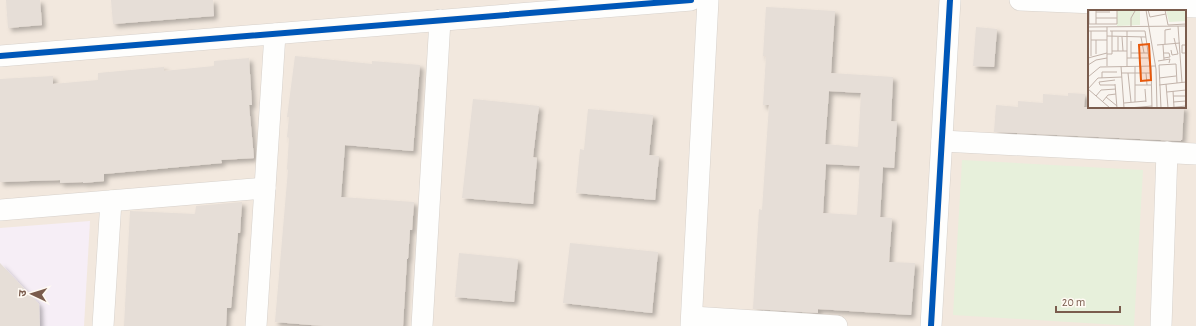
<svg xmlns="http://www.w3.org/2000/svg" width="1196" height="326" font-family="'Alegreya Sans','Noto Sans Devanagari',sans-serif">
<defs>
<filter id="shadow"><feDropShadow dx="3.5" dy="3.5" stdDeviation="2" flood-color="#0004"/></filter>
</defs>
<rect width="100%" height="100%" fill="#f9f5f0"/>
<path fill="#f2e8de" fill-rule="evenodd" d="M0,0H1196V326H0ZM1089,11H1185V107H1089Z"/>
<polygon fill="#f6eef6" points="90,221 84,326 0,326 0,228"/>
<polygon fill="#e7f0db" points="962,160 1143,170 1134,326 953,315"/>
<g fill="#e6ded7" fill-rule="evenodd" filter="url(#shadow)">
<polygon points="6,0 40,0 42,25 8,28"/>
<polygon points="111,0 213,0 214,16 113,24"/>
<path d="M766,7L835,11L831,73L893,77L891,121L897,122L894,168L883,167L880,217L892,218L889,262L915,263L911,315L818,309V313L753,309L759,209L762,210L769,105H763L766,56H763ZM829,91L861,93L858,147L825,144ZM826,164L860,166L857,215L823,213Z"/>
<polygon points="976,27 997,29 994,67 973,66"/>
<polygon points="295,56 372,64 372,61 420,65 413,151 345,145 341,197 414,202 412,230 410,230 408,259 407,259 403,326 323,326 275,322 288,170 287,169 289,138 287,137 289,117 287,117"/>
<polygon points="249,58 252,105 249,105 254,158 221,160 222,163 104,174 104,181 83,183 83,182 60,183 60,180 0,182 0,79 53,76 53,84 98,80 98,73 164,67 164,71 214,66 214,61"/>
<polygon points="1068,93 1085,94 1084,107 1184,107 1182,140 1181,140 1181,141 994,132 996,105 1018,107 1018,101 1043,103 1043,94 1068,96"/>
<polygon points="473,99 539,106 533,157 537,158 533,204 462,198"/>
<polygon points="588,109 653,115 649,155 659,156 655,200 576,193 580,149 584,150"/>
<polygon points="242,202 240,233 238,233 231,308 227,308 226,326 124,326 130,211 195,214 196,206"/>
<polygon points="570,243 658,252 652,313 563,303"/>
<polygon points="459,253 518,259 514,302 455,297"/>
<polygon points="0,263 39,304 40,326 0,326"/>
</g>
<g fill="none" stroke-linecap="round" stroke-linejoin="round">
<g stroke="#d7d1cb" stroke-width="22">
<g id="street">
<polyline points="1020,0 1196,7"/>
<polyline points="0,56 691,0"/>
<polyline points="942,141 1196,154"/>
<polyline points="0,210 265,188"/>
<polyline points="692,317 837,326"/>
<polyline points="103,326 111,201"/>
<polyline points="256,326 275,34"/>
<polyline points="422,326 440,20"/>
<polyline points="691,326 708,0"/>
<polyline points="931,326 950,0"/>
<polyline points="1161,326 1167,152"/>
</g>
</g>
<use href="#street" stroke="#fefefd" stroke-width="21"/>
<g stroke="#fffaf3" stroke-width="8">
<g id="cycleway">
<polyline points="0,56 691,0"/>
<polyline points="931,326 950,0"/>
</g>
</g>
<use href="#cycleway" stroke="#0057b8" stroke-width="6"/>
</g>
<g transform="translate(1088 10)">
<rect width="98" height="98" fill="#f9f5f0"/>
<path d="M29,0H52V15L29,16ZM78,0H98V11L81,12Z" fill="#e7f0db"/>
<path fill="none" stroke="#c2b3aa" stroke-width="1" d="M1,0V14H29M29,0V14M58,0L68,59L69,98M60,0L62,7L78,4M77,0L80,15M8,2H22M8,8H29M8,14V0M80,15L98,14M90,16L94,73M0,17L98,16M43,17V8L47,1M0,21H19M22,21H57L62,56M19,26L58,27M30,27V41M34,27L35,41M53,27L56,43M3,30H19M8,30V44M43,31V48M77,34V20L83,19M69,35L92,33M75,35L76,50M98,35H94V43H98M83,40L84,45L90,44L86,28M24,41H39M43,43H60M76,43H81L82,47L76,48M19,44H24V21M3,46V21M0,48L19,43M39,48H61M70,51L82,49L81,53M0,55L8,50L19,48M19,56V17M33,56L36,98M39,56V21M47,56V92M53,56V70M63,56L64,98M33,63H63M40,63L43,92M58,63L59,75M0,67L12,57L67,56M14,68V62H29M71,68L88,66M27,70L11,72L12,75H27M27,74L29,98M78,74L80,98M47,75H63M71,75L98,72M0,79L10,68L34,67M0,79L22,98M57,79L58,92M85,81L86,97M79,82L98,80M8,86L13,80L28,79M85,86H98M18,87L29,96M15,91L20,85L28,84M85,92L98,91M36,93L58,91M41,98L64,96M73,98L71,55L88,54L89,73M79,98L98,96"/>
<path fill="#e8590c" fill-opacity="0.15" stroke="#e8590c" stroke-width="2" d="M61,34L63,70L53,71L51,35Z"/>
<rect width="98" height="98" fill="none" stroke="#7a5c4d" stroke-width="2"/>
</g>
<g transform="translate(32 294) rotate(274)" stroke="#fffaf3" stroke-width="3" paint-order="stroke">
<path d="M0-3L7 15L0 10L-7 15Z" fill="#7a5c4d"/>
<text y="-6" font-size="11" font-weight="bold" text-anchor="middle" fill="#7a5c4d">उ</text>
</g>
<path d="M1056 306v6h64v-6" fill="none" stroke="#7a5c4d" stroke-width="2"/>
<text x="1062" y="306" font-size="12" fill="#7a5c4d" stroke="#fffaf3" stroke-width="3" paint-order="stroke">20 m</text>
</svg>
